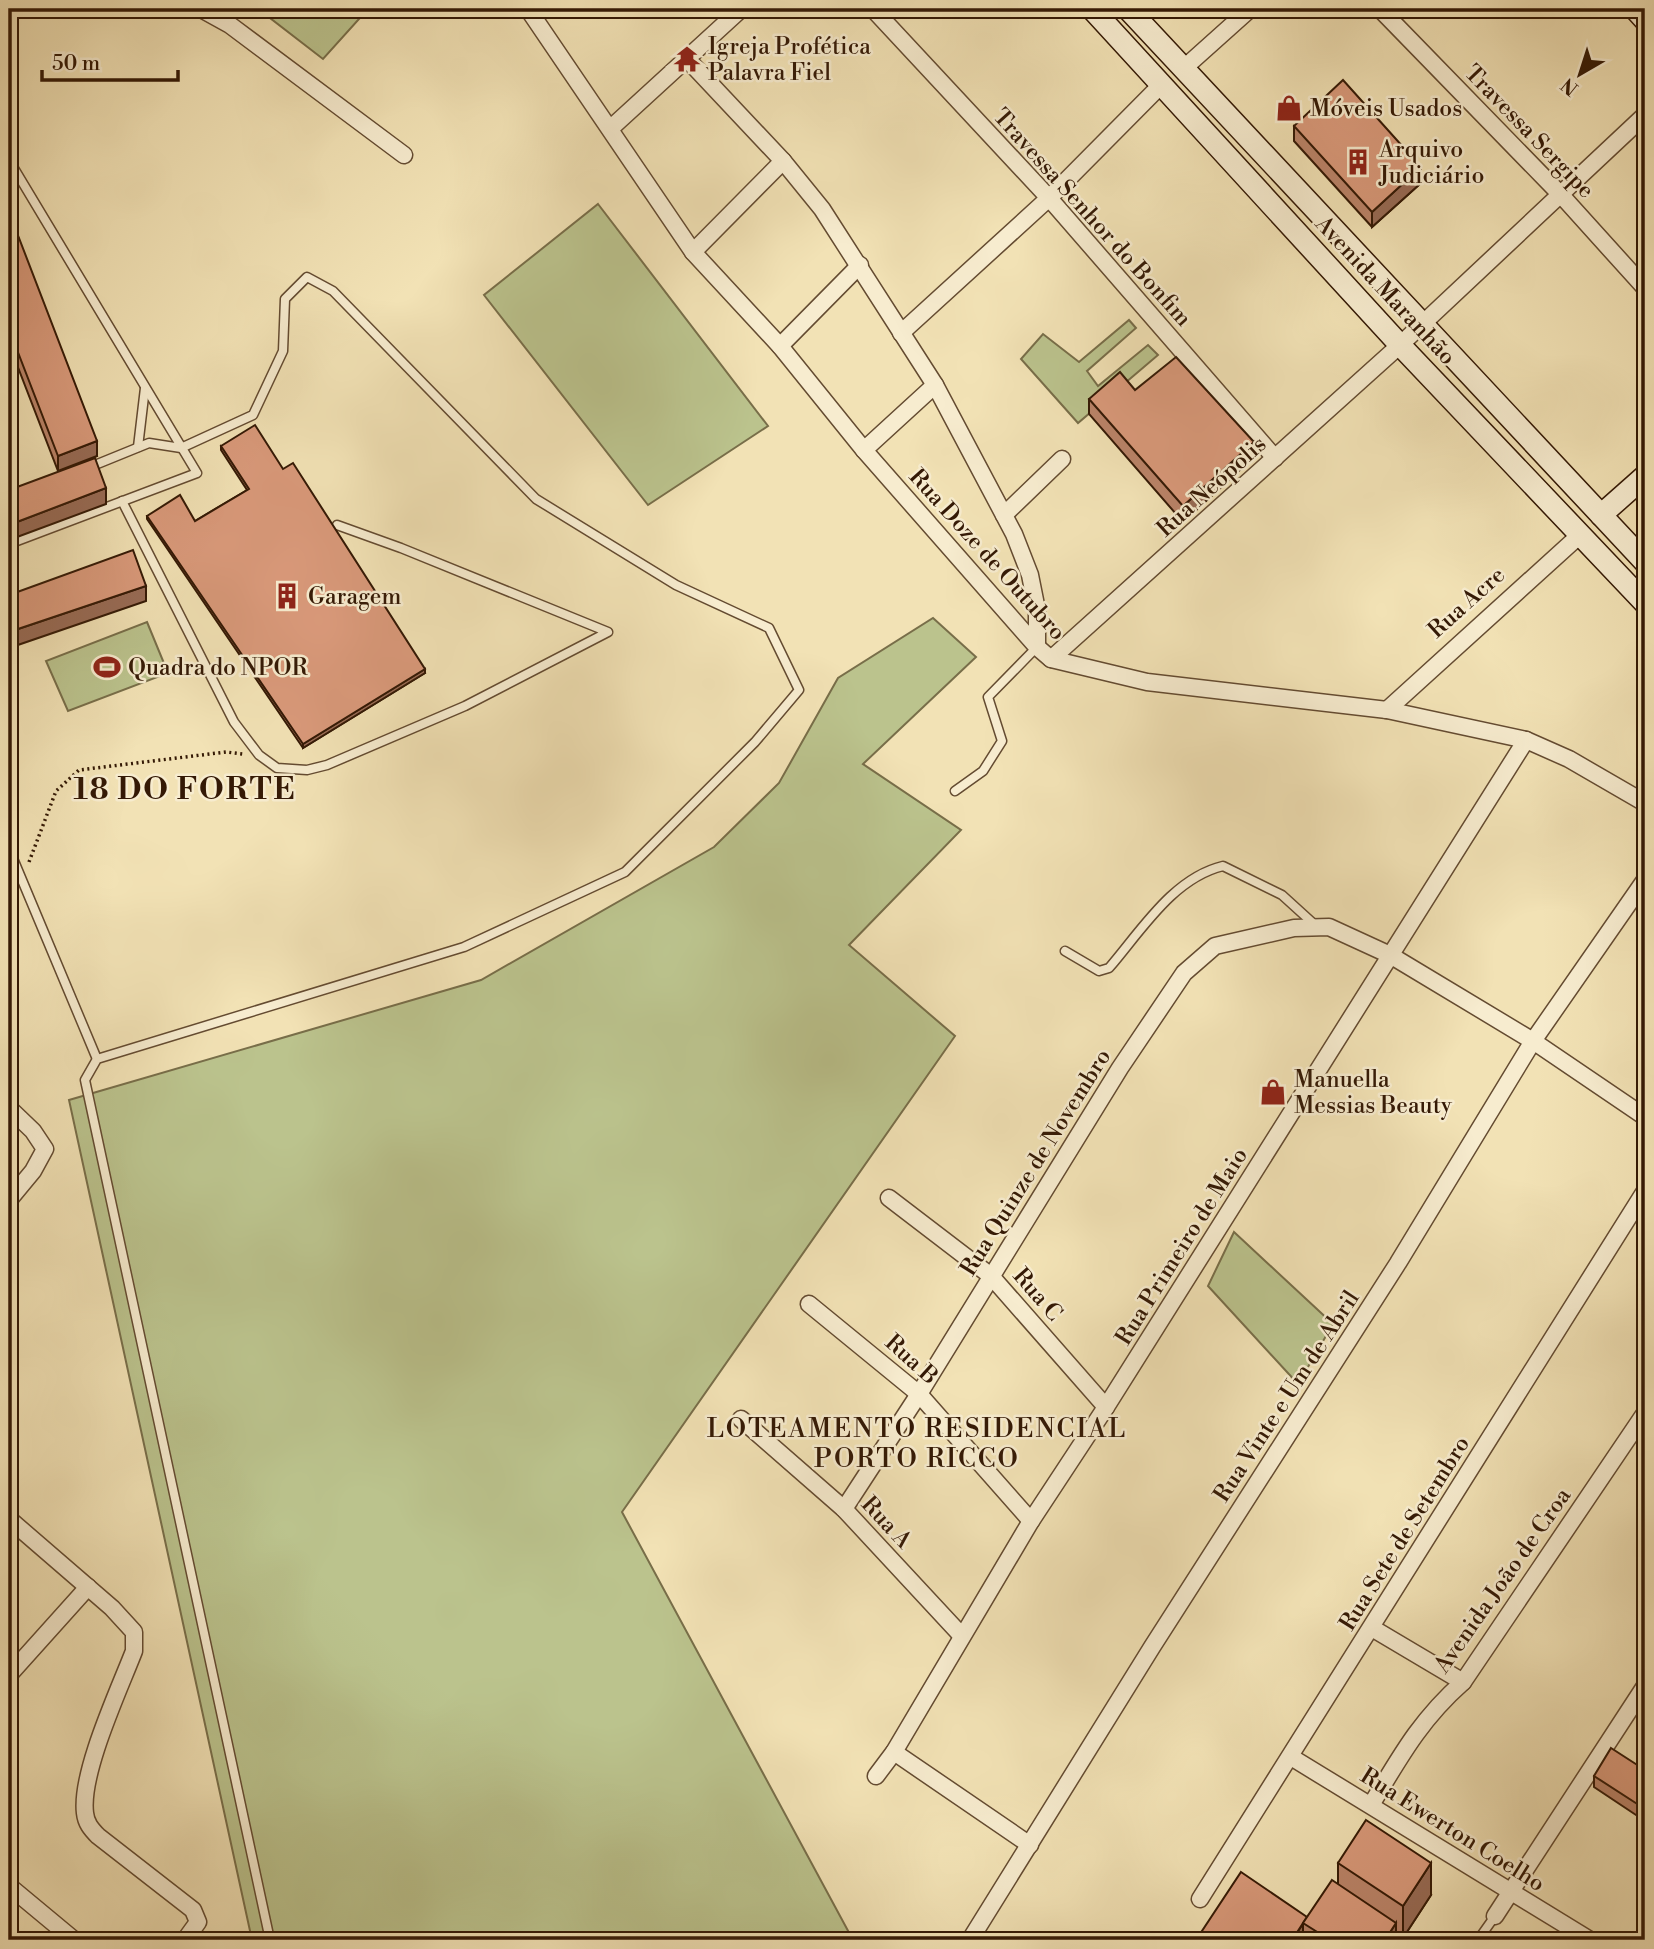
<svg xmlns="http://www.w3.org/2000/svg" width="1654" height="1949" font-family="'Libre Bodoni',serif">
<rect width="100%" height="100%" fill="#f2e2b5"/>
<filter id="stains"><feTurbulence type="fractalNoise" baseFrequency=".00286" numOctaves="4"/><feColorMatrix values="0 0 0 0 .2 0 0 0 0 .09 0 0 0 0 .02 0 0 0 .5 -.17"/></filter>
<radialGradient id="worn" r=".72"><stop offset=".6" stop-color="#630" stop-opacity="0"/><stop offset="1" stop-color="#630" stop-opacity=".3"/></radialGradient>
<g fill="#bbc38d" stroke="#786e49" stroke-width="2">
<polygon points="277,9 368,9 323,59 270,18"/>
<polygon points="598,204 768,426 648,505 484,295"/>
<polygon points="1129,320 1136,328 1087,371 1098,386 1148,345 1158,355 1078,423 1021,359 1043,334 1079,362"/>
<polygon points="933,618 976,657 863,764 961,830 849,945 955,1036 622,1512 853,1940 252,1940 69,1100 481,980 714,847 779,783 838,678"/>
<polygon points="147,622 168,673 68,711 46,661"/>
<polygon points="1234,1232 1333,1324 1298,1384 1208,1286"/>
</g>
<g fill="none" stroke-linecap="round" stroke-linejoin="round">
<g stroke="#644b31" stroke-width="11">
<g id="service">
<polyline points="9,160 197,473 9,544"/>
<polyline points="138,447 145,388"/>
<polyline points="90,467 149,443 181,448 253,415 283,351 285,299 307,277 333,291 536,499 676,585 769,628 799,690 755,742 625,872 464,947 97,1059 85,1080 270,1940"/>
<polyline points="122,501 234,722 259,755 277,768 307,770 327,765 465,706 608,632 401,548 337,525"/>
<polyline points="955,791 983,771 1002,741 988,697 1037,647"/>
<polyline points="9,849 97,1059"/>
<path d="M1065,951L1099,971L1109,968C1141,931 1173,878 1223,866L1282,895L1315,925"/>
<polyline points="1478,1940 1495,1916"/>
</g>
</g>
<g stroke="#644b31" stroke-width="19">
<g id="minor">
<polyline points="201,9 230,25 404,155"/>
<polyline points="528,9 693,252 780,346 864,450 1037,647 1051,659 1147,682 1387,710 1526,740 1569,759 1645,803"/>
<polyline points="873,9 1049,198 1275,458"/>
<polyline points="1380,9 1562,196 1645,288"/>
<polyline points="687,59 783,161 822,209 935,385 1014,534 1030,575 1037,610 1037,647"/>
<polyline points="1183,69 1250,9"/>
<polyline points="611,128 741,9"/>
<polyline points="693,252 783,161"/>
<polyline points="901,333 1049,198 1162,84"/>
<polyline points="780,346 860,265"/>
<polyline points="864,450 935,385"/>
<polyline points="1004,515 1062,459"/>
<polyline points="1051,659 1400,345 1645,115"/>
<polyline points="1387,710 1581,534"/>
<polyline points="9,1108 33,1131 45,1149 33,1171 9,1200"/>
<polyline points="889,1198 991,1276 1106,1407"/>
<polyline points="809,1304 919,1394 1031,1521"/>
<polyline points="741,1419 844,1509 961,1635"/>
<polyline points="844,1509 919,1394 1120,1068 1184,973 1215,946 1294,928 1329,927 1390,955 1533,1041 1645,1117"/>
<path d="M9,1519L112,1608L134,1632V1651C119,1690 80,1773 85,1813C86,1823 91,1829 98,1836L193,1910L198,1922L185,1940"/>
<polyline points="1372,1628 1463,1682"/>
<polyline points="9,1675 88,1587"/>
<polyline points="894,1752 1030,1845"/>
<polyline points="1291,1757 1590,1940"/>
<polyline points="876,1776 894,1752 1031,1521 1106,1407 1526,740"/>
<path d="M1371,1805C1400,1757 1420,1720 1463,1682L1645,1413"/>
<polyline points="9,1886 74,1940"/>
<polyline points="1200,1899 1645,1191"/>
<polyline points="1495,1916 1645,1686"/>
<polyline points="970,1940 1152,1647 1398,1263 1533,1041 1645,880"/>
</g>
</g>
<g stroke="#341905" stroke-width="24">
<g id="secondary">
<polyline points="1092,9 1400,345 1645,603"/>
<polyline points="1128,9 1645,562"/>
<polyline points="1635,9 1645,20"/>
<polyline points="1601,515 1645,476"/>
</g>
</g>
<polyline stroke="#341905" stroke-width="3.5" stroke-dasharray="2 3.5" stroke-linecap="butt" points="29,862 56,791 79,770 226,752 243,754"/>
<use href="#service" stroke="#f7eccf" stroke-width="8"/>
<use href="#minor" stroke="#f7eccf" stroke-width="16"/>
<use href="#secondary" stroke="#f7eccf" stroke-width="21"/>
</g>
<g fill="#bb8469" stroke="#341905" stroke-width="2">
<polygon points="1294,126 1421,183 1372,227 1294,141"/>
<polygon points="9,212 97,456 58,471 9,344"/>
<polygon points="1135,390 1254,457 1183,522 1089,414 1089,399"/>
<polygon points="221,446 283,469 425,673 303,748 147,519 147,516 195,521 247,490 221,450"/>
<polygon points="1645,1770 1645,1821 1594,1787 1594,1776"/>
<polygon points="1338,1863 1431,1895 1403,1938 1396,1934 1396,1940 1196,1940 1307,1917 1338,1884"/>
</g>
<g fill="#986b55" stroke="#341905" stroke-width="2">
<polygon points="1421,167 1421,183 1372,227 1372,212"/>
<polygon points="97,441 97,456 58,471 58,456"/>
<polygon points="1254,442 1254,457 1183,522 1183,506"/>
<polygon points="106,488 106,504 9,540 9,525"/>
<polygon points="146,586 146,601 9,648 9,632"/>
<polygon points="425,669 425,673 303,748 303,744"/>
<polygon points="1431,1863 1431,1895 1403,1938 1403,1906"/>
<polygon points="1396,1923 1396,1940 1385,1940"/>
<polygon points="1303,1924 1303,1940 1292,1940"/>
</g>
<g fill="#d9997a" stroke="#341905" stroke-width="2">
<polygon points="1343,80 1421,167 1372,212 1294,126"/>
<polygon points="9,212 97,441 58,456 9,329"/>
<polygon points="1176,357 1254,442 1183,506 1089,399 1120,372 1135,390"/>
<polygon points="255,425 283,469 293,463 425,669 303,744 147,516 180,495 195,521 249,489 221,446"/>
<polygon points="95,458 106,488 9,525 9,490"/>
<polygon points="133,550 146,586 9,632 9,595"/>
<polygon points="1611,1748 1645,1770 1645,1809 1594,1776"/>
<polygon points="1366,1820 1431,1863 1403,1906 1338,1863"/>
<polygon points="1241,1872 1307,1917 1292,1940 1196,1940"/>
<polygon points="1332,1880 1396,1923 1385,1940 1330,1940 1303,1923"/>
</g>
<defs>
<g id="temple-bare" transform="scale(2.1)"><path d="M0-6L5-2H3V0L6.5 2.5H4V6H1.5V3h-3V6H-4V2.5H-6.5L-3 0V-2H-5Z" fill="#8f2418" stroke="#f7eccf" stroke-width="2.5" paint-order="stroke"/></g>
<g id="shop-bare" transform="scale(2.1)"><path d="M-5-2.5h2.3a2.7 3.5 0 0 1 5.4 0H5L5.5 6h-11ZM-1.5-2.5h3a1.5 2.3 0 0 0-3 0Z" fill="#8f2418" stroke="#f7eccf" stroke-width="2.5" paint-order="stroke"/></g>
<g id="building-bare" transform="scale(2.1)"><path d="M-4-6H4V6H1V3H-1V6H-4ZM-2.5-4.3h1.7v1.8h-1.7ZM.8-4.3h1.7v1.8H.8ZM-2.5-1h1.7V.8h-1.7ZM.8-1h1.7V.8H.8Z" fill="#8f2418" stroke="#f7eccf" stroke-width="2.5" paint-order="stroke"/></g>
<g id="stadium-bare" transform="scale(2.1)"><path d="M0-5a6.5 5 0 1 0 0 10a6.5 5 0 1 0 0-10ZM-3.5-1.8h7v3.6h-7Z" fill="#8f2418" stroke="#f7eccf" stroke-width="2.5" paint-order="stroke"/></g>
</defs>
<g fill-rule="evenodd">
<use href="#temple-bare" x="687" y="59"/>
<use href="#shop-bare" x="1289" y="108"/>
<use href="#building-bare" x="1358" y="162"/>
<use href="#building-bare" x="287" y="596"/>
<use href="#stadium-bare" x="107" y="667"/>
<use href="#shop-bare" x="1273" y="1092"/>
</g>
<g text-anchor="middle" stroke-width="5" stroke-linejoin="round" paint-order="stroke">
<g font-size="23" fill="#341905" stroke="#f7eccf" text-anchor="start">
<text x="708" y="54">Igreja Profética<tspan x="708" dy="26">Palavra Fiel</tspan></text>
<text x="1310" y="116">Móveis Usados</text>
<text x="1379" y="157">Arquivo<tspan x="1379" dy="26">Judiciário</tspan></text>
<text x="308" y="604">Garagem</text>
<text x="128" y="675">Quadra do NPOR</text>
<text x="1294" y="1087">Manuella<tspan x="1294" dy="26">Messias Beauty</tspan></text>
</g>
<g font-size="23" fill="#341905" stroke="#f7eccf">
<text transform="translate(1530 131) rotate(46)" y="8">Travessa Sergipe</text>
<text transform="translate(1093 217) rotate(48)" y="8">Travessa Senhor do Bonfim</text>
<text transform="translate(1386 290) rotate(47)" y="8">Avenida Maranhão</text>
<text transform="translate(1211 486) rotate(-42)" y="8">Rua Neópolis</text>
<text transform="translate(988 554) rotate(48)" y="8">Rua Doze de Outubro</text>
<text transform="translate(1466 602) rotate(-42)" y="8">Rua Acre</text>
<text transform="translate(1035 1162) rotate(-58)" y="8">Rua Quinze de Novembro</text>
<text transform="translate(1181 1246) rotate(-58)" y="8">Rua Primeiro de Maio</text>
<text transform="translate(1038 1294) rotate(49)" y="8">Rua C</text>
<text transform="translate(912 1359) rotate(42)" y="8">Rua B</text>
<text transform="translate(1286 1396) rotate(-57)" y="8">Rua Vinte e Um de Abril</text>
<text transform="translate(887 1522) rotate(47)" y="8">Rua A</text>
<text transform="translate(1404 1533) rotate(-58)" y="8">Rua Sete de Setembro</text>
<text transform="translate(1502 1580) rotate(-55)" y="8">Avenida João de Croa</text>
<text transform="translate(1453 1829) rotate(32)" y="8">Rua Ewerton Coelho</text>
</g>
<g font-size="26" letter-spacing="2" fill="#341905" stroke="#f7eccf">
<text x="917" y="1437">LOTEAMENTO RESIDENCIAL<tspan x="917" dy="30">PORTO RICCO</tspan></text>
</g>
<g font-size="30" font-weight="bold" letter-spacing="2" fill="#341905" stroke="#f7eccf">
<text x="185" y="799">18 DO FORTE</text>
</g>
</g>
<rect width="1654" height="1949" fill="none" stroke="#f2e2b5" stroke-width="35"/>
<rect x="10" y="10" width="1633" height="1928" fill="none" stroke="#341905" stroke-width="3.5"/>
<rect x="18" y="18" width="1619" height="1914" fill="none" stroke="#341905" stroke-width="2"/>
<g transform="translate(1580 74) rotate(219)" stroke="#f7eccf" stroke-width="5" paint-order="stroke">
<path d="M0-5L12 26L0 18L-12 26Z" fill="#341905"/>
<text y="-10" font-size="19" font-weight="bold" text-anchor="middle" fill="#341905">N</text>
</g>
<path d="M42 70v10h136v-10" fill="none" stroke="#341905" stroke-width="3.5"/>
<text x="52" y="70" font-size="21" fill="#341905" stroke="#f7eccf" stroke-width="5" paint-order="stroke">50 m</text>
<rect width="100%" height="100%" filter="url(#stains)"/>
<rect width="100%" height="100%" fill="url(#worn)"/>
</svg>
